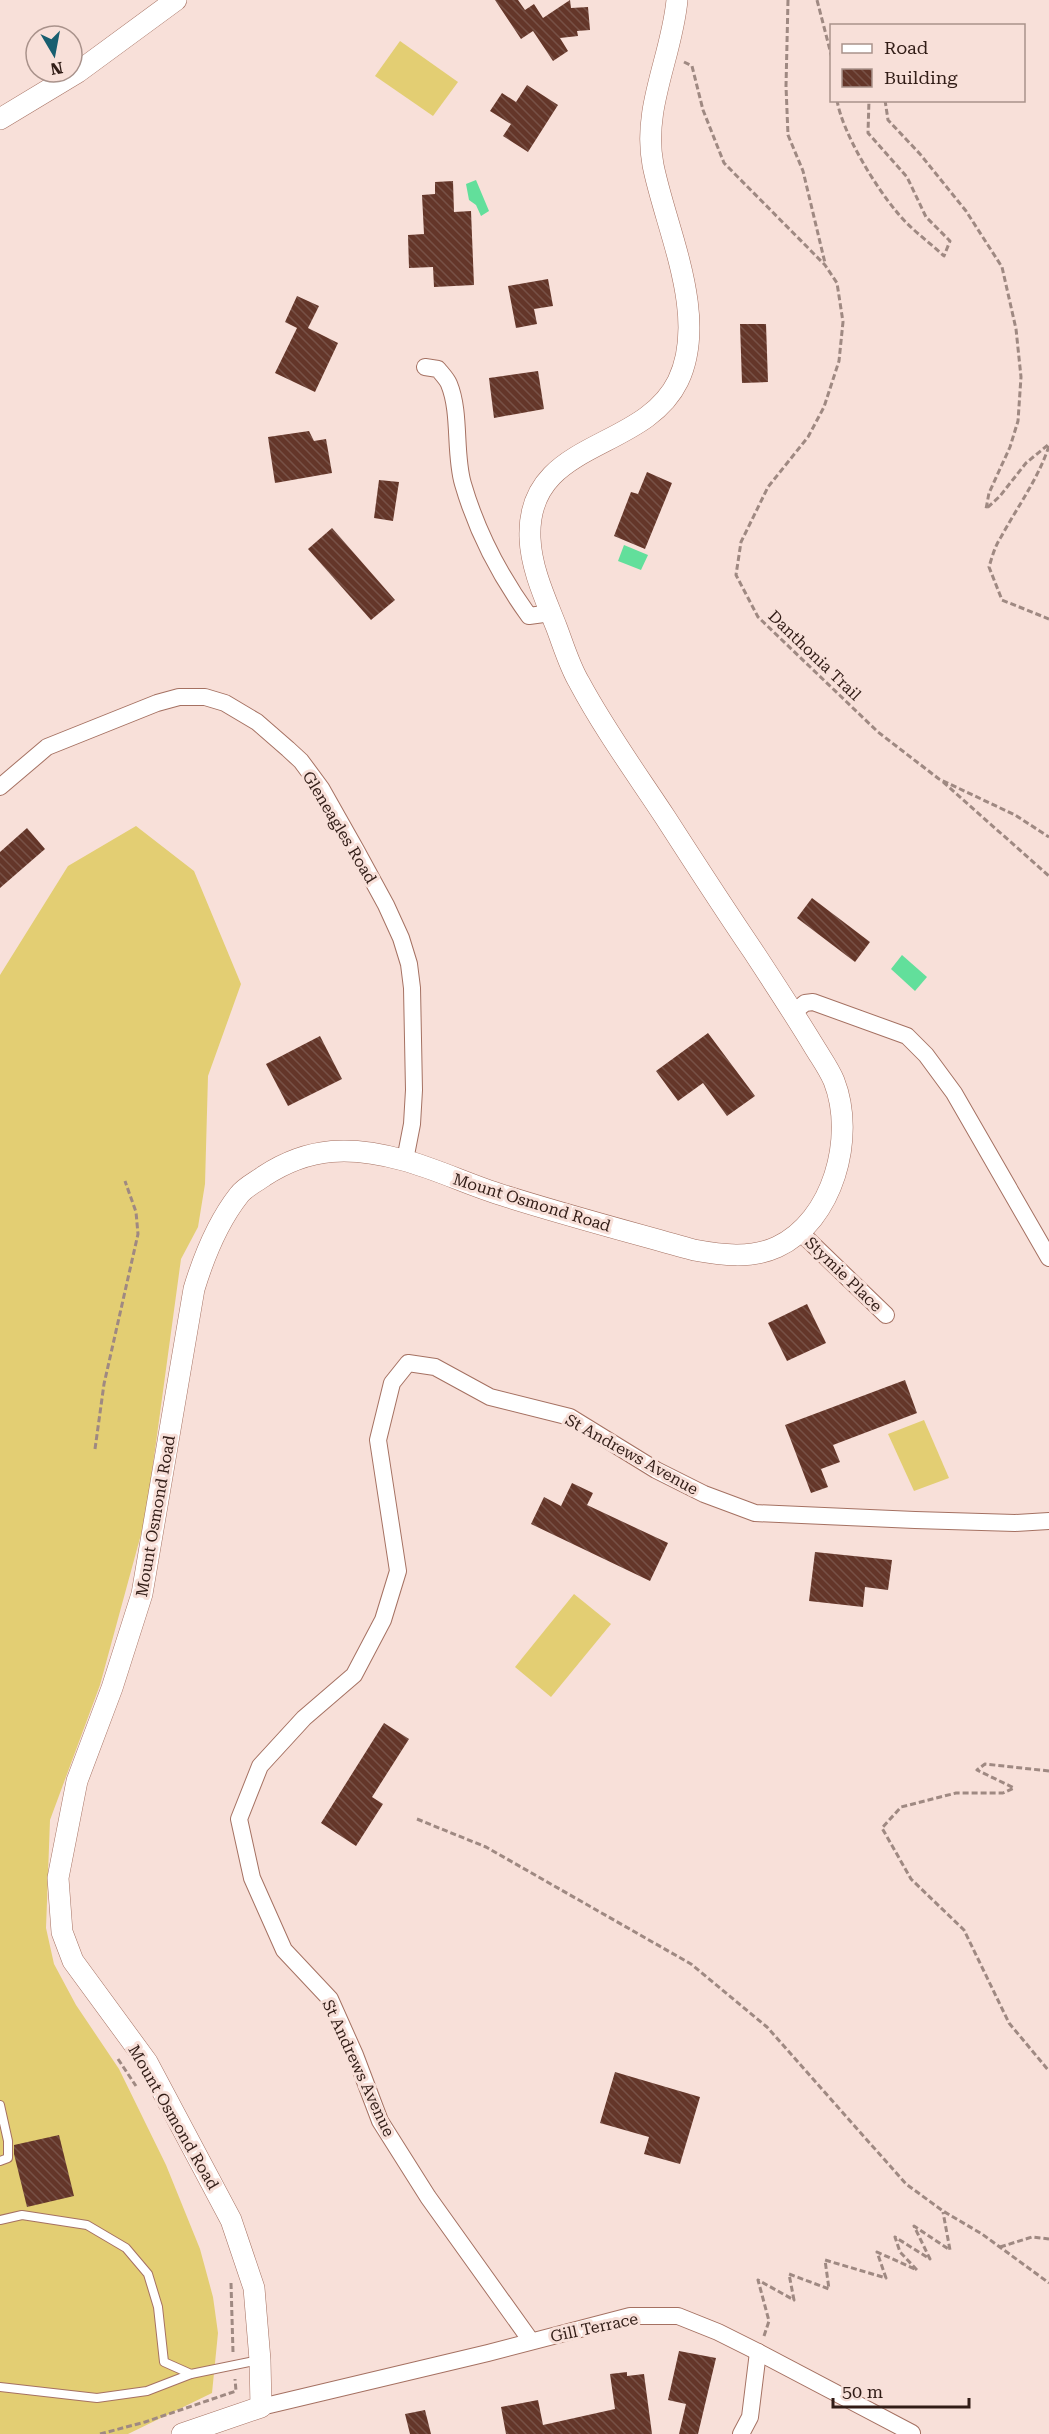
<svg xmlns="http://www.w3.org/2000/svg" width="1049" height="2434" font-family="'Roboto Serif',serif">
<defs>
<pattern id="building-back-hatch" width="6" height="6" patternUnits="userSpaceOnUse" patternTransform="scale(1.5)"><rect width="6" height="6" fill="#643629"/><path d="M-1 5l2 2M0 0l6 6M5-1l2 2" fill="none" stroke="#775146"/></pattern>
</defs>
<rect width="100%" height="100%" fill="#f8e0d9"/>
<g fill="#e3ce73">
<polygon points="400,41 458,82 433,116 375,76"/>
<polygon points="136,826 194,871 241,984 208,1076 205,1184 198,1227 181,1259 146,1516 100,1685 50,1820 46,1928 54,1964 76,2005 119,2069 166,2165 200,2249 213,2297 218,2333 212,2393 128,2434 0,2434 0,975 68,866"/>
<polygon points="924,1420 949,1478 914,1491 888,1434"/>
<polygon points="574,1594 611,1624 551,1697 515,1667"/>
</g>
<g fill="#62df9b">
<polygon points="476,180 489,211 481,216 476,205 469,200 466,184"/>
<polygon points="624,545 648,555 641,570 618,561"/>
<polygon points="902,955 927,977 915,991 891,969"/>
</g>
<g fill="url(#building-back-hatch)">
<polygon points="495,0 518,0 525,10 534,4 543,18 570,0 571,8 588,7 590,30 577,31 578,36 560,38 568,51 553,61 533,31 521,39"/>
<polygon points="527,85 558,105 528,152 503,136 511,124 490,111 502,93 516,102"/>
<polygon points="453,181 454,212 471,211 474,285 434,287 433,267 409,268 408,235 424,234 422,195 435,194 435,182"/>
<polygon points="548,279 553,306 534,309 537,324 516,328 508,286"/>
<polygon points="297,296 319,306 308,328 338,343 315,392 275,373 297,328 285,322"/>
<polygon points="740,324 766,324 768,382 742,383"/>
<polygon points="538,371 544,409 494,418 489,378"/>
<polygon points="309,431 314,441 326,439 332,473 275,483 268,437"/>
<polygon points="647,472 672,483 645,549 614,536 631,492 638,494"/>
<polygon points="379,480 399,482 393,521 374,518"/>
<polygon points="332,528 395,600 371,620 308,549"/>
<polygon points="27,828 45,849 0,888 0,852"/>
<polygon points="812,898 870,942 855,962 797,918"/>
<polygon points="708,1033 755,1096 727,1116 703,1083 678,1101 656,1071"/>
<polygon points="320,1036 342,1079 288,1106 266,1064"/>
<polygon points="807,1304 826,1343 787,1361 768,1323"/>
<polygon points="905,1380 917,1413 833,1445 840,1462 821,1469 828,1487 811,1493 785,1425"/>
<polygon points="572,1483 593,1493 587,1505 668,1543 650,1581 531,1524 544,1497 561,1506"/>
<polygon points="815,1552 892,1560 888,1590 865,1587 863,1607 809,1601"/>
<polygon points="384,1723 409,1739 372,1797 383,1804 356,1846 321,1823"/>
<polygon points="615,2072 700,2097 680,2164 644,2154 649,2137 600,2123"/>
<polygon points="59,2135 74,2196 27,2207 14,2154 14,2145"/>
<polygon points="679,2351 716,2358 698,2434 679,2434 686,2404 668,2400"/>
<polygon points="627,2372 627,2376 644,2374 652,2434 506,2434 501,2407 538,2400 543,2425 615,2409 610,2374"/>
<polygon points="425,2410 431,2434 410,2434 405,2414"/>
</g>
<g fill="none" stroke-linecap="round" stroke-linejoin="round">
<g stroke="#a57162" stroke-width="10">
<g id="service">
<polyline points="0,2105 8,2141 8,2158 0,2161"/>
<polyline points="0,2220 22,2215 87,2225 126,2248 148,2274 158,2307 164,2362 191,2374 259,2360"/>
<polyline points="0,2387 97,2398 147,2391 191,2374"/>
</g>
</g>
<g stroke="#a57162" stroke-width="18">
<g id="minor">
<path d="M425,367L438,369C442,374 447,379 449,384C461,413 454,454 463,484C477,532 500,576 529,616L551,613"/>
<polyline points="0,787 47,747 157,703 179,697 205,697 225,703 257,722 288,749 301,761 321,788 356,850 386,905 401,938 409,964 412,988 414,1090 412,1124 405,1160"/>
<polyline points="794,1012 805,1003 813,1002 907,1036 926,1055 954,1093 1049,1258"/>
<polyline points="801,1233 886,1315"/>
<polyline points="531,2341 428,2197 380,2121 355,2055 330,1999 284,1950 252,1878 239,1819 260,1766 304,1718 354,1675 383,1620 398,1571 378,1440 392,1383 408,1363 435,1367 490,1397 570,1417 656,1470 704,1494 755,1513 915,1520 1015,1523 1049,1521"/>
<polyline points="261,2407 488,2353 630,2316 678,2316 718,2332 758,2352 912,2433"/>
<polyline points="741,2434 750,2417 758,2352"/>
</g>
</g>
<g stroke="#a57162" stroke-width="22">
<g id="tertiary">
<polyline points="0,119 78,72 176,0"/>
<path d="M182,2434L261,2407L260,2360L254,2288L231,2220L147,2062L73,1961L62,1932L58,1878L77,1781L112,1688L142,1594L194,1289C204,1256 217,1223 239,1195C245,1187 256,1182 264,1176C310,1146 352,1146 403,1160C437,1169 469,1185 502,1195C565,1215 630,1232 694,1250C721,1255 751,1259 777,1247C833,1221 856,1137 834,1081C829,1069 821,1058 815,1048C795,1015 774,983 753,951C723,907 694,862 665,817C636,773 604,729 579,682C569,665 563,644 556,626C545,598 531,568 530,538C526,439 643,453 678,381C709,316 666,230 653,165C642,108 672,56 677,0"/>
</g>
</g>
<g stroke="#9f8982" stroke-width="3" stroke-dasharray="6 3" stroke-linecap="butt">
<polyline points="788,0 786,86 788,135 803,171 825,263"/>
<polyline points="817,0 832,58"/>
<polyline points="684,62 692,66 703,110 724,163 825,265 837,283 843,322 839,361 824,407 808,437 768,487 741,542 736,575 758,617 878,732 939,779 1015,815 1049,837"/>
<path d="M837,100C842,132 875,186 896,211C909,228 928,241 944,256L950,241L926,217L907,177L868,133L869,100"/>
<polyline points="885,100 888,120 920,154 966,211 1002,267 1016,329 1021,377 1018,421 1010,447 989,493 986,509 1000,496 1026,463 1049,444"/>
<path d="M1049,446C1038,479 1018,506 1001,537C995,546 992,557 989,567L1002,600L1049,619"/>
<polyline points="943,782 1049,876"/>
<polyline points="95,1449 104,1384 138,1234 136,1212 125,1181"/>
<polyline points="1049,1771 985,1764 977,1770 1014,1788 1003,1793 956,1793 901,1807 882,1828 911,1879 964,1930 1009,2023 1049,2071"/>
<polyline points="417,1819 486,1847 691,1964 767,2027 906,2184 943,2211 982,2234 1049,2283"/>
<polyline points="118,2059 136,2086"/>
<polyline points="1000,2247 1032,2237 1049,2239"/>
<polyline points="231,2283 233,2352"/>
<polyline points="764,2336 769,2321 758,2280 794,2300 789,2274 829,2289 825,2260 886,2278 877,2252 917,2270 900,2252 895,2237 930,2259 914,2226 950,2250 943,2212"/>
<polyline points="100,2434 145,2422 236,2391 235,2379"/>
</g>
<use href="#service" stroke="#fff" stroke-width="8"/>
<use href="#minor" stroke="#fff" stroke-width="16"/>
<use href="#tertiary" stroke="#fff" stroke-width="21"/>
</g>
<g text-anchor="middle" stroke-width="6" stroke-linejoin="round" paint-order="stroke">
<g font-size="16" fill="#321d17" stroke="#f8e0d9">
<text transform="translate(815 655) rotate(44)" y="6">Danthonia Trail</text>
<text transform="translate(340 827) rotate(59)" y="6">Gleneagles Road</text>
<text transform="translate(532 1202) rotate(17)" y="6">Mount Osmond Road</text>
<text transform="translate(844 1274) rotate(44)" y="6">Stymie Place</text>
<text transform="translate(632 1454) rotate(29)" y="6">St Andrews Avenue</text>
<text transform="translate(155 1516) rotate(-80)" y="6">Mount Osmond Road</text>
<text transform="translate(359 2068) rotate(65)" y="6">St Andrews Avenue</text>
<text transform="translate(174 2117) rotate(60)" y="6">Mount Osmond Road</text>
<text transform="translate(594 2327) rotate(-12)" y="6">Gill Terrace</text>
</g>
</g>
<rect x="830" y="24" width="195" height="78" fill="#f8e0d9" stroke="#a9928b" stroke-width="1.5"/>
<rect x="842" y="44" width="30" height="9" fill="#ffffff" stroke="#a9928b" stroke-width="1.5"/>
<text x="884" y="54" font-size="18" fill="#321d17">Road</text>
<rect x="842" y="69" width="30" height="18" fill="url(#building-back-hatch)" stroke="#a9928b" stroke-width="1.5"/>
<text x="884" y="84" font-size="18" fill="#321d17">Building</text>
<g transform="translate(54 54) rotate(170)"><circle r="28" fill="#f8e0d9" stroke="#a9928b" stroke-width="1.5"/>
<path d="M0-4.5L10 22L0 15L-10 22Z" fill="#185f70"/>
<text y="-9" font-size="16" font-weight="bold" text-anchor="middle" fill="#321d17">N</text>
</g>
<path d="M833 2398v9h136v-9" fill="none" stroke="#321d17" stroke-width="3"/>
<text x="842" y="2398" font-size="18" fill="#321d17" stroke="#f8e0d9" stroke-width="4.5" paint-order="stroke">50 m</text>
</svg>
